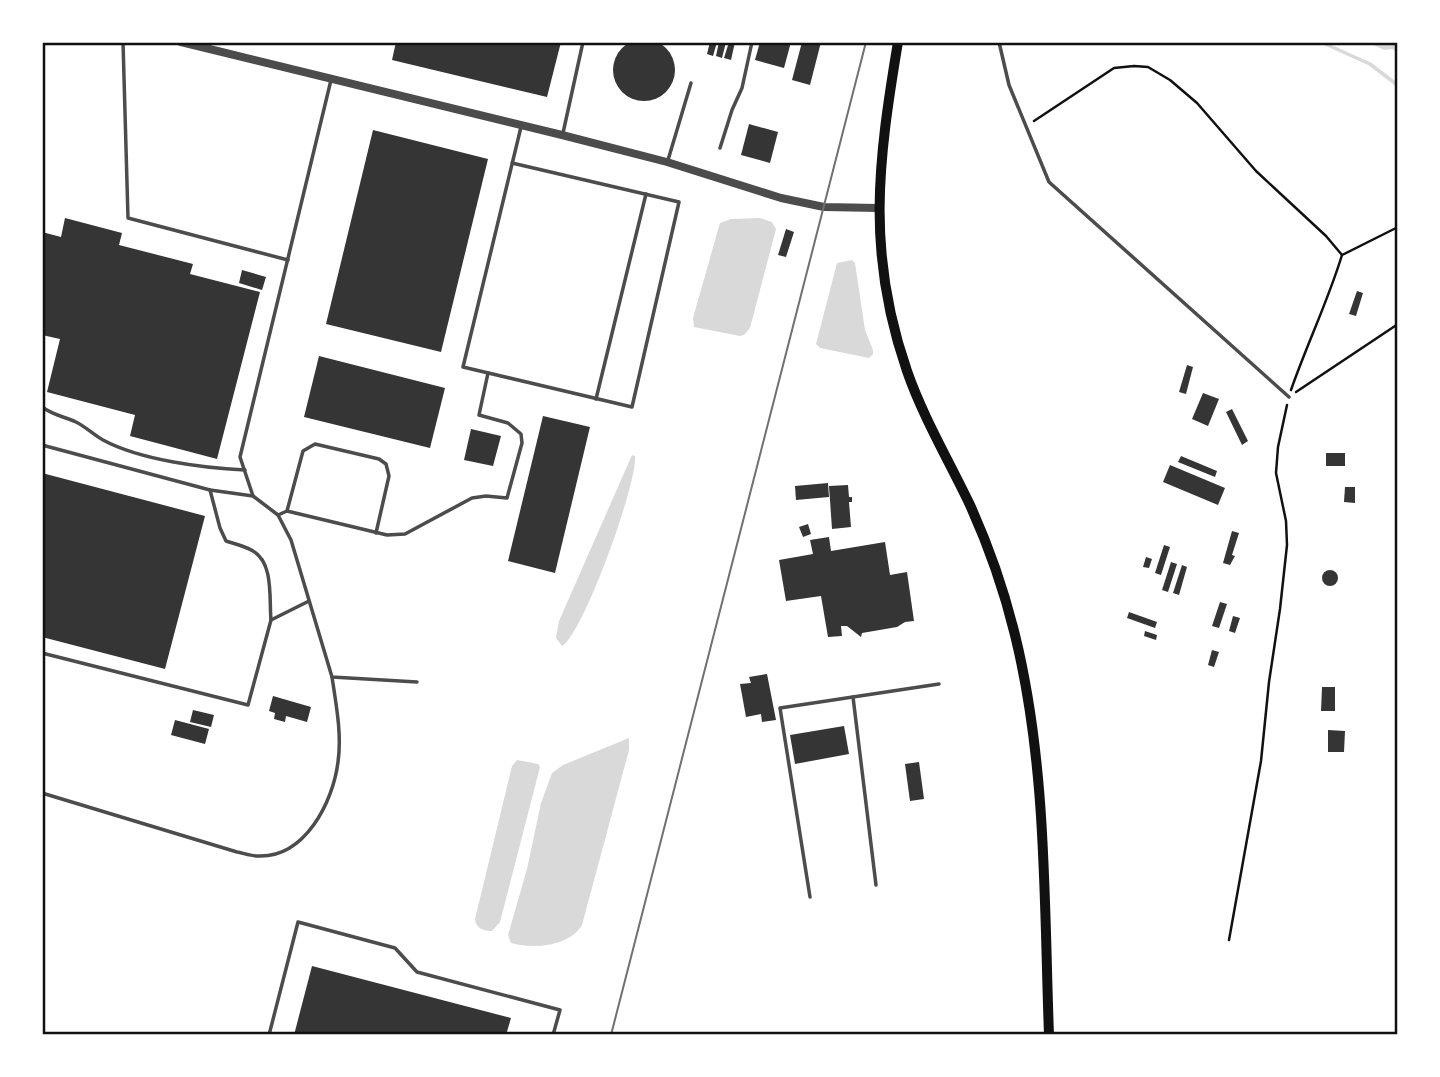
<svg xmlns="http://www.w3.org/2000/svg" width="1440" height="1077" font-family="Poppins,sans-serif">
<rect width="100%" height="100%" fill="#fff"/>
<g fill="#d9d9d9">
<polygon points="1368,42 1398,42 1398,55 1393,49 1384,50"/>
<polygon points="760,218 772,222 776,229 750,328 744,335 740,336 694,327 693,318 720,223 731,219"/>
<polygon points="852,260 855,263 865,330 873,350 873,354 869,358 820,348 816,344 837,263"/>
<path d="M632,455L635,456C638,482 583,634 562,646L556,638L559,621Z"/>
<path d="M629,738V750L582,925C569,947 533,949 511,943L508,935L527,869L541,803L552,773L563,765Z"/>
<path d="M517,760L538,764L540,767L500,922L492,931C484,931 476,929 475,919L512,766Z"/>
</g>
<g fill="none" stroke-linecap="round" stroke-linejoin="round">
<polyline stroke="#d9d9d9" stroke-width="3.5" points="1321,42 1370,64 1396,84"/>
</g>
<g fill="#353535">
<circle cx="644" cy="70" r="31"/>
<polygon points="396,42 561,42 547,97 392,60"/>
<polygon points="710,42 717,42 713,56 707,54"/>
<polygon points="719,42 726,42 722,58 716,56"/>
<polygon points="729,42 735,42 731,60 724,58"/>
<polygon points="760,42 791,42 784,68 755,60"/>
<polygon points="802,42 821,42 810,85 792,80"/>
<polygon points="749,124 778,132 770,163 741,155"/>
<polygon points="373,130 488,159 441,352 326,324"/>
<polygon points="65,218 122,233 119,245 193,264 190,274 260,292 217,459 130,436 135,415 47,392 60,339 42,335 42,232 61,237"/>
<polygon points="786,229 794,232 786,257 778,255"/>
<polygon points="242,270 266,277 262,290 239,283"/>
<polygon points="1357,291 1363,293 1356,316 1349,314"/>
<polygon points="319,356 445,388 430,448 304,417"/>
<polygon points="1187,365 1193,367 1186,394 1179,392"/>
<polygon points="1203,393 1219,399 1208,426 1192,419"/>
<polygon points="1232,409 1248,441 1242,445 1226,412"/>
<polygon points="543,416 590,427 555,573 508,561"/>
<polygon points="471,429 501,436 493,466 464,460"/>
<rect x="1326" y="453" width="19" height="13"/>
<polygon points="1181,456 1217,471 1215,477 1178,462"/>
<polygon points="1170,465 1225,488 1218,505 1163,482"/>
<polygon points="42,473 205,516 165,669 42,637"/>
<polygon points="828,483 829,497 796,500 795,486"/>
<polygon points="848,485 849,497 852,497 852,502 849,502 851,527 832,529 829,486"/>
<polygon points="1345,487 1355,487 1355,503 1344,502"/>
<polygon points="808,524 811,534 803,537 799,527"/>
<polygon points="1232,531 1239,533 1232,555 1235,556 1230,565 1223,563"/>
<polygon points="829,537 831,551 885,542 890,575 907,572 914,621 905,622 897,627 862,633 861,637 847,626 841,626 842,636 828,637 821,596 786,601 779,560 813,554 810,540"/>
<polygon points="1164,545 1170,547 1161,575 1155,573"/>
<polygon points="1146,557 1152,559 1149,568 1143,567"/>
<polygon points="1171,562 1177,564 1168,592 1162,590"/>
<polygon points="1182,565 1187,567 1179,595 1173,593"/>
<circle cx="1330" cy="578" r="8"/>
<polygon points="1220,602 1227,604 1219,628 1212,626"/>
<polygon points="1129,612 1157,622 1155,628 1127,618"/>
<polygon points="1233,616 1240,618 1235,633 1229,631"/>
<polygon points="1145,631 1157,635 1156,640 1144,636"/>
<polygon points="1212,650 1219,652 1214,667 1208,665"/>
<polygon points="767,674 776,720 762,722 761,714 746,717 740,684 751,683 749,677"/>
<polygon points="1322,687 1335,687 1335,711 1321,711"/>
<polygon points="273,696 311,707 307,722 286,716 285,722 274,719 275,713 269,711"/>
<polygon points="193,710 214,715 211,727 190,722"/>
<polygon points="175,720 209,729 205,744 171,735"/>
<polygon points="844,726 849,754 795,764 790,735"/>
<polygon points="1328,730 1345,731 1344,752 1328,752"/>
<polygon points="919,762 924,799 910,801 905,764"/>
<polygon points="312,966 511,1018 506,1035 294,1035"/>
</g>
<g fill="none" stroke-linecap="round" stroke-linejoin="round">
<g stroke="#111" stroke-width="2.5">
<path d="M1034,121L1114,68L1134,66L1148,67L1170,80L1197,103L1256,171L1326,236L1342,255C1328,301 1307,344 1291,390"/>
<polyline points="1342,255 1398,227"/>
<polyline points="1296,392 1398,324"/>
<polyline points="1229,940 1261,761 1269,682 1280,609 1287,545 1286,521 1276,473 1278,447 1287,405"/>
</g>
<g stroke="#4c4c4c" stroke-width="3.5">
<polyline points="123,42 128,218 288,260"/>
<polyline points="999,42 1009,85 1049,182 1289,397"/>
<polyline points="563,133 583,42"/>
<polyline points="720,148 732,110 742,88 752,42"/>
<polyline points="668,160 691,83"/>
<polyline points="512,163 679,202 632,407 463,367 521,127"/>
<polyline points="596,399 646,194"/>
<path d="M42,407C53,415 65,417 76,422C86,427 94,435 103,440C140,460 203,468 245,470"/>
<polyline points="42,445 210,490 253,496 278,515 291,540 332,677 417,682"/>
<path d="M210,490L220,528L226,541C235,544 245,546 253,551C274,563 269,599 271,620"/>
<polyline points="253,496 240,457 331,80"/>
<polyline points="287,511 303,451 315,444 379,459 386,464 389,476 376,533"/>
<polyline points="278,515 287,511 387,535 405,534 472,498 486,496 507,498 522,443 521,434 508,423 479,415 488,373"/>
<polyline points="42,653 248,705 271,620 309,601"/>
<polyline points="853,697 876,885"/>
<path d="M42,793L237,852C243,853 251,856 258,856C305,858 333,802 338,762C342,734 336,704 332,677"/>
<polyline points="810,897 780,708 939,684"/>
<polyline points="269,1035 298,922 395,948 417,972 560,1010 553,1035"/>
</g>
<polyline stroke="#4c4c4c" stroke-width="8" points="181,42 562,135 667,162 781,198 824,207 878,208"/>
<path stroke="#111" stroke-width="10" d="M898,42C878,162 866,253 907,371C923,417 949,461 970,505C989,547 1004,590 1015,635C1047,765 1044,902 1049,1035"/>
<polyline stroke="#707070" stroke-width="2" points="611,1035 866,42"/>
</g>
<rect width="1440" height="1077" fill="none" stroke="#ffffff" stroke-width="88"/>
<rect x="44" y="44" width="1352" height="989" fill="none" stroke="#111" stroke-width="2.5"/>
</svg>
